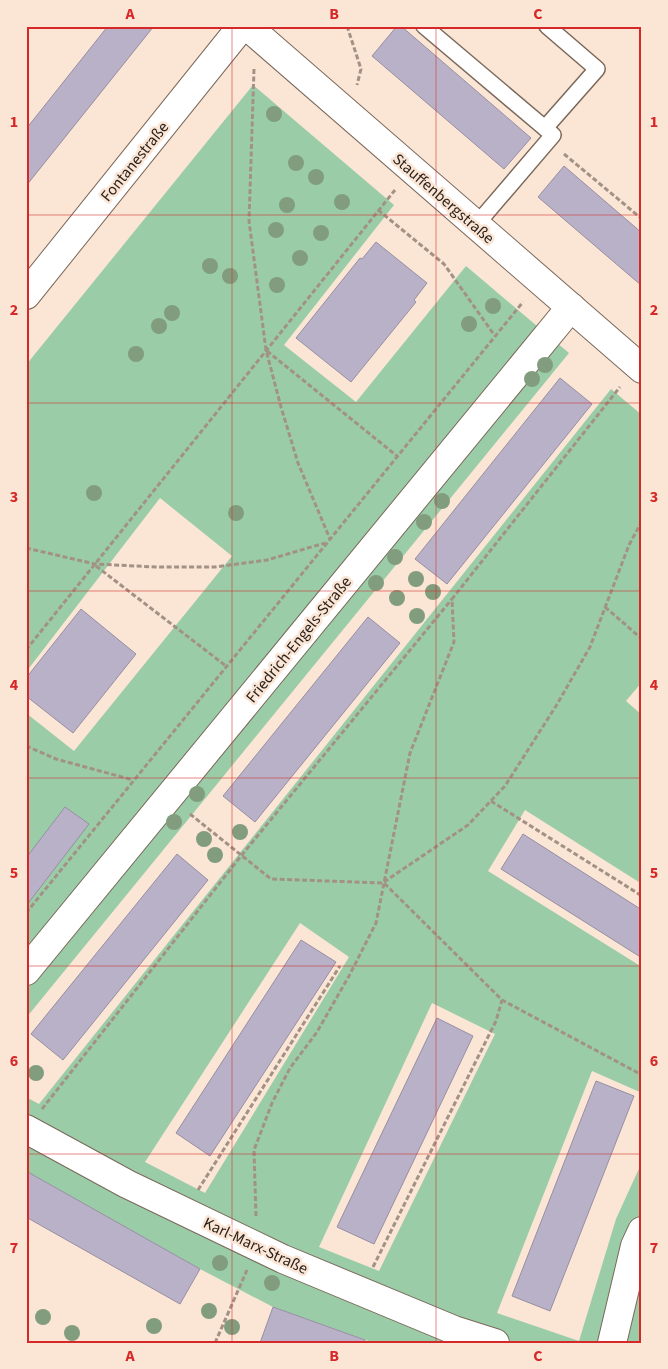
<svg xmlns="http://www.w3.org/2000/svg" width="668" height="1369" font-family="'Source Sans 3',sans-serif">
<rect width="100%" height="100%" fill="#fbe5d5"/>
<g fill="#9acda7" fill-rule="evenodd">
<polygon points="253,85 394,205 284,345 356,402 466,266 569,353 26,1018 26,713 74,751 232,556 160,498 26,672 26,365"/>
<path d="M611,389L642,415V682L626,701L642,715V884L525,810L488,871L642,967V1093L592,1071L497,1313L579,1341L616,1219L642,1162V1343H374L273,1307L200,1269L26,1171V1097L39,1104ZM300,923L349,957L205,1193L145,1162ZM432,1003L495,1034L379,1271L319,1247Z"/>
</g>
<g fill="#b9b1c7" stroke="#978ea3">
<polygon points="108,26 154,26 26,186 26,129"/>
<polygon points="397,26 401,26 531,138 504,169 372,56"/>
<polygon points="564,166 642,233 642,286 538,197"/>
<polygon points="376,242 427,283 414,300 416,302 351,382 296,338 360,258 362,259"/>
<polygon points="560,378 592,404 447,584 415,559"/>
<polygon points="81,609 136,654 73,733 26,696 26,678"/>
<polygon points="368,617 400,643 255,822 223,796"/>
<polygon points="65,807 89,824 26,906 26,858"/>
<polygon points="523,834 642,910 642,958 501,869"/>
<polygon points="177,854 208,880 63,1060 31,1034"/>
<polygon points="301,940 336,962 210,1156 176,1133"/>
<polygon points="437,1018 473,1036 374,1244 337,1227"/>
<polygon points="596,1081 634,1096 550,1311 512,1296"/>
<polygon points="26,1171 200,1269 180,1304 26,1217"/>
<polygon points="273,1307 365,1340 365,1343 260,1343"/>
</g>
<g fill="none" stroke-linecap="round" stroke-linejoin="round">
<g stroke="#7a685a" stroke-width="18">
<g id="service">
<polyline points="424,26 553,135 476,225"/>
<polyline points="545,128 597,69 547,26"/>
</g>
</g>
<g stroke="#7a685a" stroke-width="30">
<g id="minor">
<polyline points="247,26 642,369"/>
<polyline points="26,971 571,307"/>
<polyline points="26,1129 127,1184 283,1259 454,1330 495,1343"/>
<polyline points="612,1343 635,1246 642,1231"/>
</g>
</g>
<g stroke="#7a685a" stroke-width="30">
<polyline id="tertiary" points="26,295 242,26"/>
</g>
<g stroke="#a29286" stroke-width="3" stroke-dasharray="5 2.5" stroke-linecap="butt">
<polyline points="347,26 361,69 357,85"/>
<polyline points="254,69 249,221 266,350 281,407 298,463 330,539"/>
<polyline points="564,154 642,219"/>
<polyline points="378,210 444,264 495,336"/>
<polyline points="267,351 397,456"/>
<polyline points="26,548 95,564 156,567 215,567 267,560 325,543"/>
<polyline points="96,566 226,666"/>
<polyline points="605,607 642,639"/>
<polyline points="26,650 395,190"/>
<polyline points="26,746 56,759 133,780"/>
<polyline points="491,801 642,896"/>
<polyline points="190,814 271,879 384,883 502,1000 642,1075"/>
<polyline points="384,882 468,825 505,786 556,706 590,647 629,545 642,521"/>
<polyline points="26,913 523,302"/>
<polyline points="42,1109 241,856 452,599"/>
<polyline points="198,1190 340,966"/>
<polyline points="256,1216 254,1150 272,1103 290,1068 317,1032 349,976 376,923 410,753 454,642 452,599 620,387"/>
<polyline points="373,1267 496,1021 502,1000"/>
<polyline points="215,1343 247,1270"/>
</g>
<use href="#service" stroke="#fff" stroke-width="15"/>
<use href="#minor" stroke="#fff" stroke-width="28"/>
<use href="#tertiary" stroke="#fff" stroke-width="28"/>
</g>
<g fill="#819d7e">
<circle cx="274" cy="114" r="8"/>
<circle cx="296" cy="163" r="8"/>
<circle cx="316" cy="177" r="8"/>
<circle cx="342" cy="202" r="8"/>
<circle cx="287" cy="205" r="8"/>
<circle cx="276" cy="230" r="8"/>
<circle cx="321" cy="233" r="8"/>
<circle cx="300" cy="258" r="8"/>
<circle cx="210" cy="266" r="8"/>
<circle cx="230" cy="276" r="8"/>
<circle cx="277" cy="285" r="8"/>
<circle cx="493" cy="306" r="8"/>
<circle cx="172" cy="313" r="8"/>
<circle cx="469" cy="324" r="8"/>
<circle cx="159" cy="326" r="8"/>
<circle cx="136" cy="354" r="8"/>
<circle cx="545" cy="365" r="8"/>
<circle cx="532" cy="379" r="8"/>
<circle cx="94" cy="493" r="8"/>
<circle cx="442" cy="501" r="8"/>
<circle cx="236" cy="513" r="8"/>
<circle cx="424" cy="522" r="8"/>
<circle cx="395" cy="557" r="8"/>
<circle cx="416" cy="579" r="8"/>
<circle cx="376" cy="583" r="8"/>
<circle cx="433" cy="592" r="8"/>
<circle cx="397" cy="598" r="8"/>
<circle cx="417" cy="616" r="8"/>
<circle cx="197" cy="794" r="8"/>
<circle cx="174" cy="822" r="8"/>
<circle cx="240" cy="832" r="8"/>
<circle cx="204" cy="839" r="8"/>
<circle cx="215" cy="855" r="8"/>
<circle cx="36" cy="1073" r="8"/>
<circle cx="220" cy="1263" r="8"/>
<circle cx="272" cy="1283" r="8"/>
<circle cx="209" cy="1311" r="8"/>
<circle cx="43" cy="1317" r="8"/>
<circle cx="154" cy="1326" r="8"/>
<circle cx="232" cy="1327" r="8"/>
<circle cx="72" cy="1333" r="8"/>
</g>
<path fill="none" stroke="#d62828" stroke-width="1" stroke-opacity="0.55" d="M232,26V1343M436,26V1343M26,215H642M26,403H642M26,591H642M26,778H642M26,966H642M26,1154H642"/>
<g text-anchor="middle" stroke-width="5" stroke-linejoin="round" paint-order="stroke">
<g font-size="16" fill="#271f19" stroke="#fbe5d5">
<text transform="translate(134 161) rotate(-51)" y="6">Fontanestraße</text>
<text transform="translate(444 198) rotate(41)" y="6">Stauffenbergstraße</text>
<text transform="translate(298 639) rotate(-51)" y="6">Friedrich-Engels-Straße</text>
<text transform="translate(256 1245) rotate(25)" y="6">Karl-Marx-Straße</text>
</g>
</g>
<rect width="668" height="1369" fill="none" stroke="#fbe5d5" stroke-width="55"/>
<rect x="28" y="28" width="612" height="1314" fill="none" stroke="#d62828" stroke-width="2"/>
<g font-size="16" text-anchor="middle" font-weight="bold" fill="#d62828">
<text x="130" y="19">A</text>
<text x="334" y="19">B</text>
<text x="538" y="19">C</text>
<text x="14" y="127">1</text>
<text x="654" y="127">1</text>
<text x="14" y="315">2</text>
<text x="654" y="315">2</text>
<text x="14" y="502">3</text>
<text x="654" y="502">3</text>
<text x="14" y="690">4</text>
<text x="654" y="690">4</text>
<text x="14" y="878">5</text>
<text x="654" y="878">5</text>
<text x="14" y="1066">6</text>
<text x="654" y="1066">6</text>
<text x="14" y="1253">7</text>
<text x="654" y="1253">7</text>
<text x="130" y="1361">A</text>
<text x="334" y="1361">B</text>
<text x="538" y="1361">C</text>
</g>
</svg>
